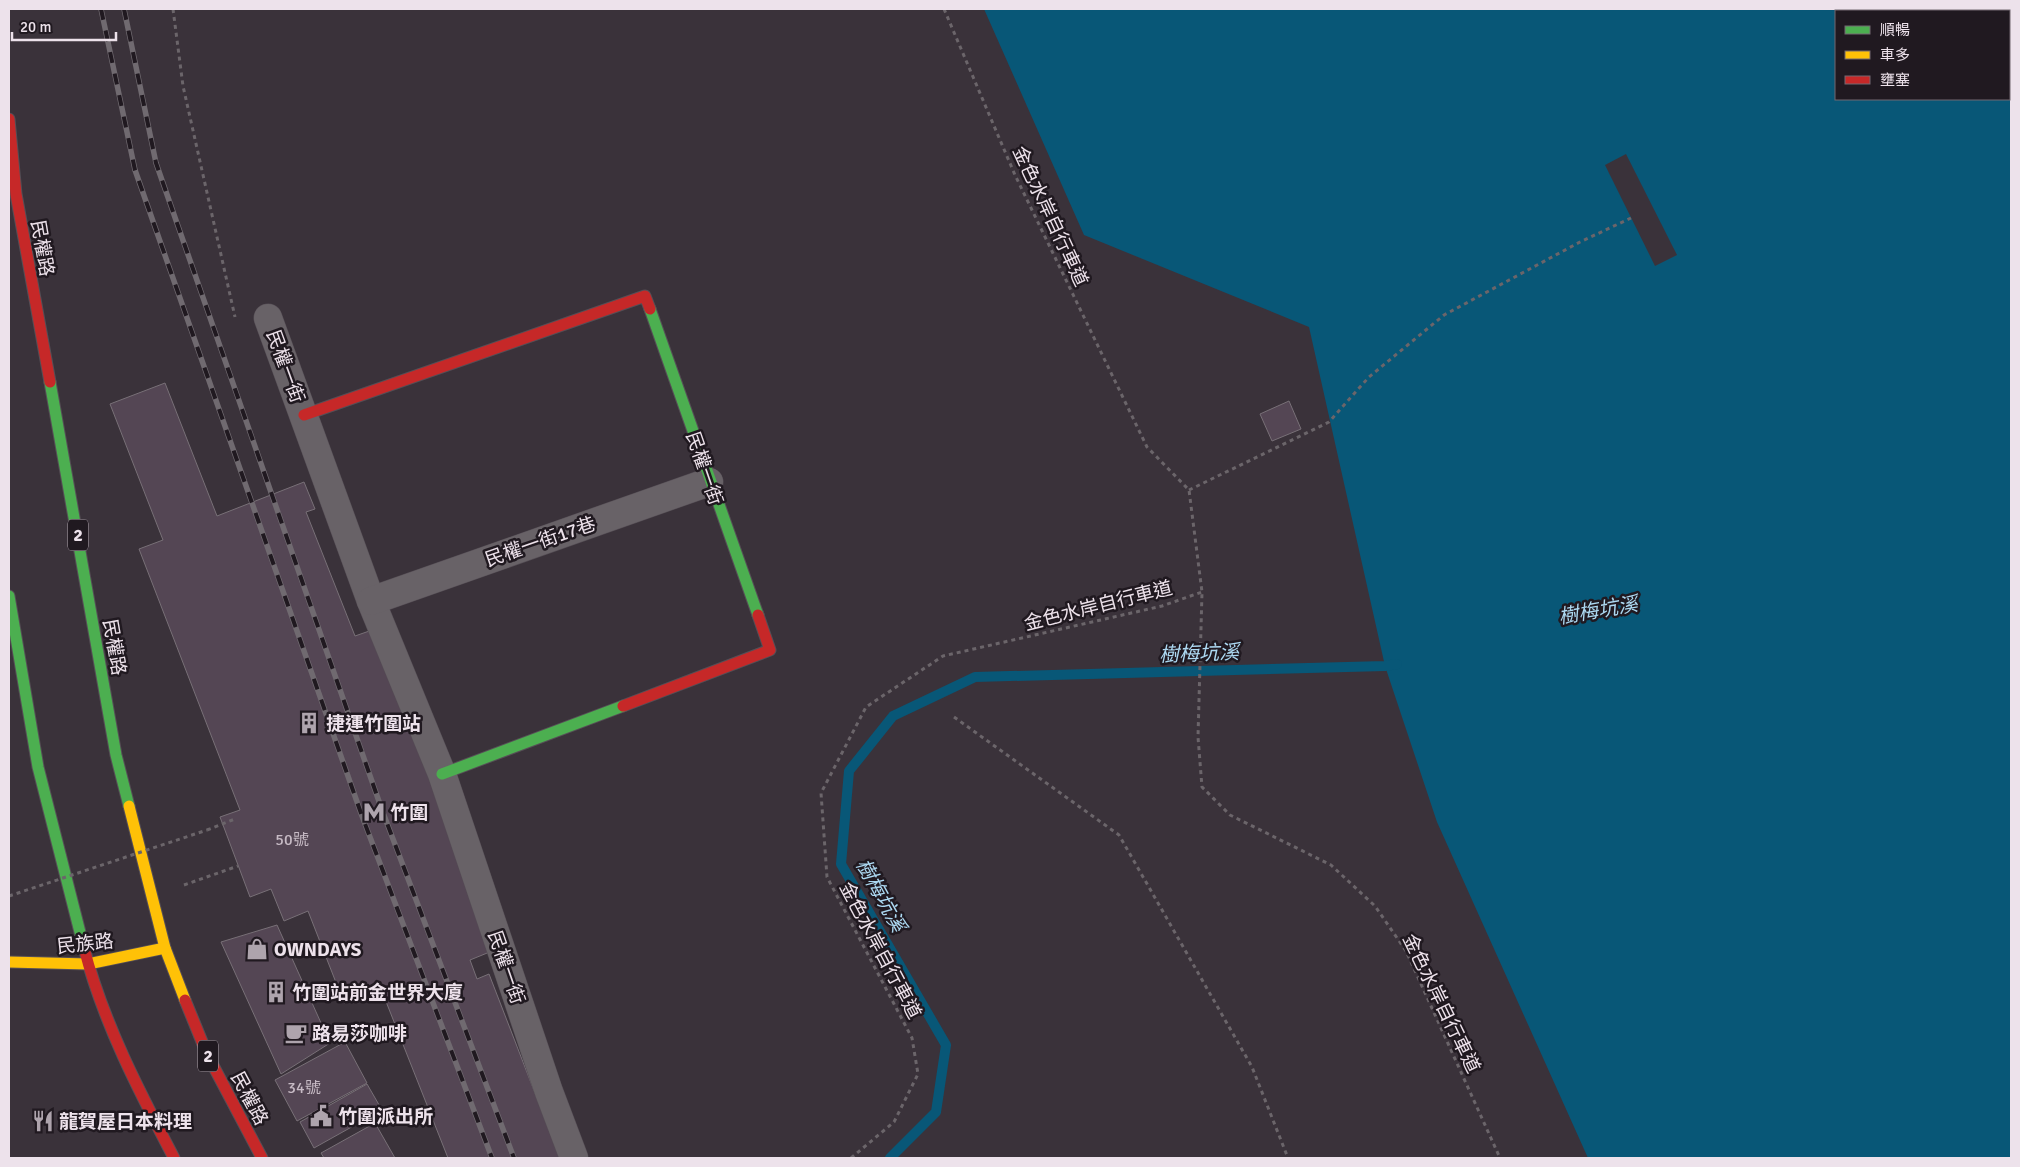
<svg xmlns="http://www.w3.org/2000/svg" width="2020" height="1167" font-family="Signika,'Noto Sans TC',sans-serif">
<rect width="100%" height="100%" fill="#3a323a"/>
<path fill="#085777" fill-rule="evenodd" d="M984,9H2011V1158H1588L1437,822L1385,666L1309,327L1084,235ZM1836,11H2009V99H1836Z"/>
<polygon fill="#3a323a" points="1626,154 1677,255 1655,266 1605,165"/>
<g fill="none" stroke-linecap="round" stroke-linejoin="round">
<polyline stroke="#085777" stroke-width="10" points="890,1158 936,1112 946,1045 841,864 849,771 893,716 975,677 1385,666 1397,664"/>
</g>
<g fill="#544654" stroke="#787077">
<polygon points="165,383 217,516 304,482 315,509 306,512 355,636 375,629 497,949 470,960 477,979 489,974 557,1150 566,1158 448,1158 383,994 362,1002 360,997 344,1003 308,911 284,921 271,889 250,897 220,817 240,810 139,549 163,540 110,404"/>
<polygon points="1289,401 1301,429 1272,441 1260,414"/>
<polygon points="277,925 330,1043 281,1074 221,942"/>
<polygon points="345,1042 367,1083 297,1121 275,1080"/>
<polygon points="367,1084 382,1110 314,1148 300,1122"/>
<polygon points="375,1123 395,1158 324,1158 321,1153"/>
</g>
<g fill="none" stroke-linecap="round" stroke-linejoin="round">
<g stroke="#564f56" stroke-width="29">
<g id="street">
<polyline points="268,318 371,601 442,774 549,1092 574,1158"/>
<polyline points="371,601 709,482"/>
</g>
</g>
<g stroke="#564f56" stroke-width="13">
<g id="fast">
<polyline points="650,309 758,615"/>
<polyline points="50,382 116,755 129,806"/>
<polyline points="9,596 38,767 84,948"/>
<polyline points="442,774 623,706"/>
</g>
</g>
<g stroke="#564f56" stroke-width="13">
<g id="slow">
<polyline points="129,806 165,948 185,1000"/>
<polyline points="9,962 88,964 165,948"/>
</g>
</g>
<g stroke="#564f56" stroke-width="13">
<g id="jam">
<polyline points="9,119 16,194 50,382"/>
<polyline points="304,415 645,296 650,309"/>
<polyline points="623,706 770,650 758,615"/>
<path d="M84,948C103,1022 139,1091 174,1158"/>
<polyline points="185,1000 207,1054 262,1158"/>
</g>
</g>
<g stroke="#6b656a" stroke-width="3" stroke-dasharray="4 4" stroke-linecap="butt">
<polyline points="173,9 183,86 235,317"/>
<polyline points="944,9 1015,175 1147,447 1189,490 1202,592 1198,737 1202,787 1230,815 1331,865 1375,906 1406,951 1500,1158"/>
<polyline points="1189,490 1329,422 1369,377 1444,315 1580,242 1631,218"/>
<polyline points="954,717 1119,835 1252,1067 1288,1158"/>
<polyline points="207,830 235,819"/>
<polyline points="184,885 238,866"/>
<polyline points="851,1158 894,1122 918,1074 912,1038 827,877 821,793 866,707 943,656 1162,606 1202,592"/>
</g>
<use href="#street" stroke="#686267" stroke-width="28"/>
<use href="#fast" stroke="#4caf50" stroke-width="11"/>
<use href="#slow" stroke="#ffc107" stroke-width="11"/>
<use href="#jam" stroke="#c62828" stroke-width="11"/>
<g stroke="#706a70" stroke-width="5.5">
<g id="rail">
<polyline points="101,9 135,170 362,816 492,1158"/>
<polyline points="124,9 156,163 382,810 514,1158"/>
</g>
</g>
<use href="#rail" stroke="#201920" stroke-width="4" stroke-dasharray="11" stroke-linecap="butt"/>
<polyline stroke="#6b656a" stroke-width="3" stroke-dasharray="4 4" stroke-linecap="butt" points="9,896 207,830"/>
</g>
<defs>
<g id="building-bare" transform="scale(1.725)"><path d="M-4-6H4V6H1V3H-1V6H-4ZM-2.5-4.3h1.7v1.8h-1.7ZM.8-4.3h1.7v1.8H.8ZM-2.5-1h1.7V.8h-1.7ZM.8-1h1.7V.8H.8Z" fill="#aea4ad" stroke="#201920" stroke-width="2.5" paint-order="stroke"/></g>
<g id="metro-bare" transform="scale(1.725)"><path d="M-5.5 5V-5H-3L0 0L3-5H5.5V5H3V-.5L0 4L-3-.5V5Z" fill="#aea4ad" stroke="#201920" stroke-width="2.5" paint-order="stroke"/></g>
<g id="shop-bare" transform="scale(1.725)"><path d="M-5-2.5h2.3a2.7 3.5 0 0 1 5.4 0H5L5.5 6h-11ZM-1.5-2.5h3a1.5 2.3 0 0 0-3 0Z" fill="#aea4ad" stroke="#201920" stroke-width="2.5" paint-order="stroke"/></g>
<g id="cafe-bare" transform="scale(1.725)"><path d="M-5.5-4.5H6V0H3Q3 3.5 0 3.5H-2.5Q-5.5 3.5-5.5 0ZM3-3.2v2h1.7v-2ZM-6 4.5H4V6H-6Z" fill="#aea4ad" stroke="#201920" stroke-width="2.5" paint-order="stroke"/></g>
<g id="civic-bare" transform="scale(1.725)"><path d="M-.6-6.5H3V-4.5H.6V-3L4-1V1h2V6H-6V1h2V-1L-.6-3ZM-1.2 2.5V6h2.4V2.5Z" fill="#aea4ad" stroke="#201920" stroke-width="2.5" paint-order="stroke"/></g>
<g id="restaurant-bare" transform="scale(1.725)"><path d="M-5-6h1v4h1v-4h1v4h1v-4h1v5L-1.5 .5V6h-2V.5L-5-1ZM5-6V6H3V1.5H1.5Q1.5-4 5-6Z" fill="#aea4ad" stroke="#201920" stroke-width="2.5" paint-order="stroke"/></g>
</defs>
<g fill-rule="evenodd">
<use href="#building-bare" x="309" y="723"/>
<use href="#metro-bare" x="374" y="812"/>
<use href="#shop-bare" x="257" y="949"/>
<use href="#building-bare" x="276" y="992"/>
<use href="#cafe-bare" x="296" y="1033"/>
<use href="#civic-bare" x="321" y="1116"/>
<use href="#restaurant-bare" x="43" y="1121"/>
</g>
<g text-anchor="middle" stroke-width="5" stroke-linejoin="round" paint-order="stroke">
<g font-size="16" fill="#c7bbc5">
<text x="292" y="845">50號</text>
<text x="304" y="1093">34號</text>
</g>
<g fill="#201920" stroke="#b0a6ae" stroke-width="1">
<rect x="68" y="519.5" width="20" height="31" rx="4"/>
<rect x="198" y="1040.5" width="20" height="31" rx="4"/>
</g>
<g font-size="18" font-weight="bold" fill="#ede2eb">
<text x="78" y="541">2</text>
<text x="208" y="1062">2</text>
</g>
<g font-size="19" fill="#ede2eb" stroke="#201920">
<text transform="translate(1051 216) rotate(65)" y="7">金色水岸自行車道</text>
<text transform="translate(43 248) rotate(80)" y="7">民權路</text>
<text transform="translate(286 366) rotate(70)" y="7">民權一街</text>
<text transform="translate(705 468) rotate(71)" y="7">民權一街</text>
<text transform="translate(540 541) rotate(-19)" y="7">民權一街17巷</text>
<text transform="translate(1098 605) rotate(-14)" y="7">金色水岸自行車道</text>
<text transform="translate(115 647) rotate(80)" y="7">民權路</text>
<text transform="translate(85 943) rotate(-6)" y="7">民族路</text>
<text transform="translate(881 950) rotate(62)" y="7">金色水岸自行車道</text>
<text transform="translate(507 967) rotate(71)" y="7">民權一街</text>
<text transform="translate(1442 1003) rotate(64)" y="7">金色水岸自行車道</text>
<text transform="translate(250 1098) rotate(62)" y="7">民權路</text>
</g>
<g font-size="19" font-weight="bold" fill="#ede2eb" stroke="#201920" text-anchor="start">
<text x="326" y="730">捷運竹圍站</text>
<text x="390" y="819">竹圍</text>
<text x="274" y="956">OWNDAYS</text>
<text x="292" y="999">竹圍站前金世界大廈</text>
<text x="312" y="1040">路易莎咖啡</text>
<text x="338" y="1123">竹圍派出所</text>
<text x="59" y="1128">龍賀屋日本料理</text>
</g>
<g font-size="20" font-style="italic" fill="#add9f2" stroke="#201920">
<text transform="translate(1598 610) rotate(-10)" y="7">樹梅坑溪</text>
<text transform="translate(1199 653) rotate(-2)" y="7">樹梅坑溪</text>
<text transform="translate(881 895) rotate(61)" y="7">樹梅坑溪</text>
</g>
</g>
<rect width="2020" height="1167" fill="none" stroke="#ede2eb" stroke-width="20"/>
<rect x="1835" y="10" width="175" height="90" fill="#201920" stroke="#726971"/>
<rect x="1845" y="26" width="25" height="8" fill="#4caf50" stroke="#726971"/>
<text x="1880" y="35" font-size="15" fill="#ede2eb">順暢</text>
<rect x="1845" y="51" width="25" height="8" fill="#ffc107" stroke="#726971"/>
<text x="1880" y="60" font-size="15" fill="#ede2eb">車多</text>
<rect x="1845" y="76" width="25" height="8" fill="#c62828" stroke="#726971"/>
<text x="1880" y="85" font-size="15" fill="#ede2eb">壅塞</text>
<path d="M12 32v8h104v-8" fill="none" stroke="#ede2eb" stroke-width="2.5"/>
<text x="20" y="32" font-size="15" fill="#ede2eb" stroke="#201920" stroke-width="4" paint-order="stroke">20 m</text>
</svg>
